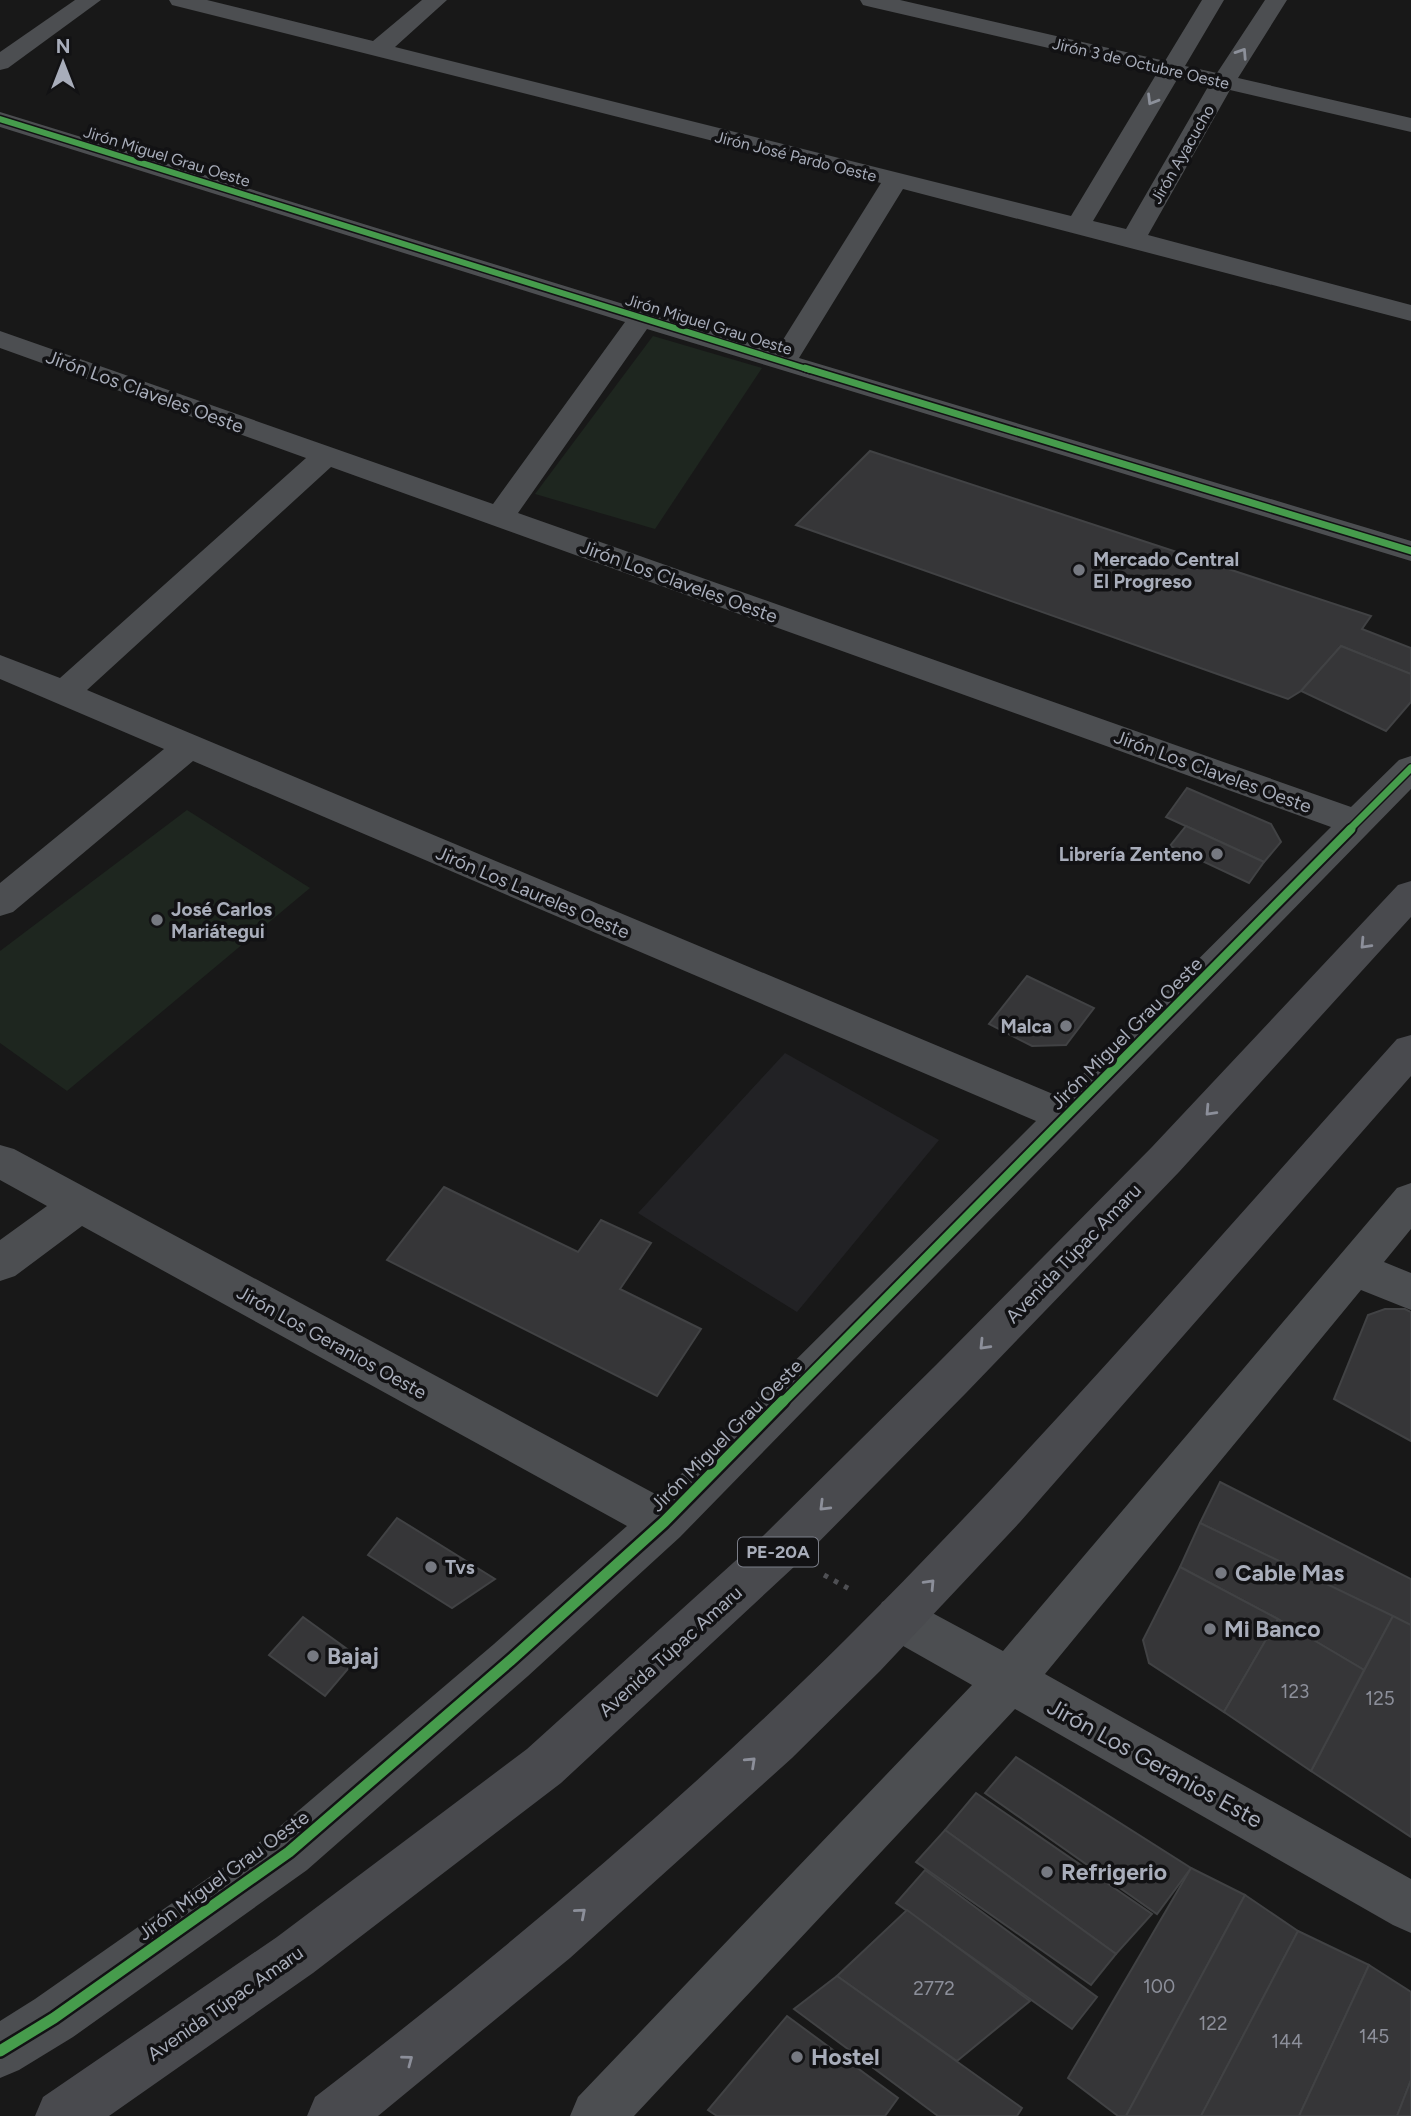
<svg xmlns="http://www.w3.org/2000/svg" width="1411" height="2116" font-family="Figtree,sans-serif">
<rect width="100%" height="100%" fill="#181818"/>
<polygon fill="#222225" points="785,1053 939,1140 797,1312 638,1213"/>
<g fill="#1e261f">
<polygon points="653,336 762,368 655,529 535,494"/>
<polygon points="187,810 310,888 67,1091 0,1043 0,951"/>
</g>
<g fill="#363638" stroke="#414244" stroke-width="2">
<polygon points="870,451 1371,616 1362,629 1411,648 1411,674 1341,646 1301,691 1288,699 796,525"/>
<polygon points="1341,646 1411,674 1411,702 1386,731 1301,691"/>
<polygon points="1187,788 1271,824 1281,842 1264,862 1166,817"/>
<polygon points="1186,826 1264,862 1249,883 1170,846"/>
<polygon points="1027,976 1094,1008 1066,1045 1032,1046 989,1024"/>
<polygon points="444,1187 578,1252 601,1220 651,1243 620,1289 701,1329 657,1396 387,1260"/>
<polygon points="1385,1309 1405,1309 1411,1312 1411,1441 1334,1399 1368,1315"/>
<polygon points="1220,1482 1411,1579 1411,1625 1200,1523"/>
<polygon points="397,1518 495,1579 452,1608 368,1555"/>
<polygon points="1200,1523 1393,1616 1364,1670 1278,1619 1180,1567"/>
<polygon points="1180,1567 1278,1619 1224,1712 1149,1663 1143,1640"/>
<polygon points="1393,1616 1411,1625 1411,1837 1311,1771"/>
<polygon points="303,1617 358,1657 325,1696 269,1655"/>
<polygon points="1278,1619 1364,1670 1311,1771 1224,1712"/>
<polygon points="1016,1757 1191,1868 1157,1914 985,1793"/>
<polygon points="976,1793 1152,1914 1116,1954 945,1830"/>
<polygon points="945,1830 1116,1954 1091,1985 916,1862"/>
<polygon points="1191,1868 1245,1895 1126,2116 1118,2116 1068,2078"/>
<polygon points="925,1870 1097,1997 1072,2029 896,1903"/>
<polygon points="1245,1895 1298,1931 1201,2116 1126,2116"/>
<polygon points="907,1910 1030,2001 957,2061 837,1976"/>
<polygon points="1298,1931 1369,1965 1299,2116 1201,2116"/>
<polygon points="1369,1965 1411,1992 1411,2080 1397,2116 1299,2116"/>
<polygon points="837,1976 1022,2108 1017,2116 938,2116 794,2009"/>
<polygon points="787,2016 898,2098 885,2116 717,2116 708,2110"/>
<polygon points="1411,2080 1411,2116 1397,2116"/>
</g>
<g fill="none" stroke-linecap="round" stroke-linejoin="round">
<polyline stroke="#4e4f53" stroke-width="5" stroke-dasharray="4.5 7" stroke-linecap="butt" points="824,1575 853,1591"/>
<g fill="#4c4e51" fill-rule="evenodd">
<polygon points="75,0 101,0 8,68 0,70 0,52"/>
<path d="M169,0H207L373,41L422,0H447L395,47L1071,216L1157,73L871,7L863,5L860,0H900L1165,61L1202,0H1224L1185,66L1217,73L1265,0H1287L1238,78L1411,118V132L1230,90L1148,235L1411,305V321L903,189L799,358L1411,541V561L647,329L518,513L1351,807L1399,760L1411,756V789L680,1537L528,1676L307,1870L73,2037L19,2070L0,2078V2021L35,1999L271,1834L494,1644L627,1526L82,1226L15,1276L0,1281V1240L47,1206L0,1180V1145L14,1149L659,1496L1036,1121L193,761L13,912L0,916V883L164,749L0,679V655L60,678L306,458L0,348V331L493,504L625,322L0,127V112L776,351L881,183L172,5ZM1178,78L1209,85L1126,229L1093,221ZM331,467L1331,827L1060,1097L87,690Z"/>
<polygon points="1411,1183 1411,1229 1384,1262 1411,1273 1411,1310 1361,1290 1045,1674 1411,1879 1411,1933 1393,1925 1015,1709 634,2116 570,2116 578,2097 972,1685 882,1634 876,1618 882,1602 899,1595 1003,1651 1397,1188"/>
</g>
<g fill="#494a4e" fill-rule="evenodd">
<polygon points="1411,881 1411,917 1179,1172 966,1393 796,1565 561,1783 313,1973 109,2116 35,2116 43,2097 277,1937 527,1749 764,1535 936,1365 1151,1148 1398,885"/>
<path d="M1411,1035V1076L1020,1522L880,1671L792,1758L570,1958L378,2116H307L315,2097C499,1956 681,1803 846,1639C1038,1448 1215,1241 1397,1039Z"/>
</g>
<g stroke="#121214" stroke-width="9">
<polyline id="cycleway-far3" points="0,119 810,370"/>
</g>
<g stroke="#121214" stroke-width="10">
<g id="cycleway-far2">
<polyline points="805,368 1411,551"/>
<polyline points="1349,830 1411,768"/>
</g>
</g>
<g stroke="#121214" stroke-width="13">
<polyline id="cycleway-far1" points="782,1403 1351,829"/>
</g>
<g stroke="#121214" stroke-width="16">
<polyline id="cycleway" points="0,2051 54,2018 289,1852 511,1660 664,1522 783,1401"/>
</g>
<use href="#cycleway-far3" stroke="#469c4c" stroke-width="6"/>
<use href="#cycleway-far2" stroke="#469c4c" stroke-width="7"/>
<use href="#cycleway-far1" stroke="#469c4c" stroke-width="9"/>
<use href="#cycleway" stroke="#469c4c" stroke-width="11"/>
</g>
<defs><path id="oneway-chevron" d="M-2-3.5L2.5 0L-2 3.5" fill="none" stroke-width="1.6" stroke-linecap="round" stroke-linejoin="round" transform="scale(1.75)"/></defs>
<g stroke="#8c909a">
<use href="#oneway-chevron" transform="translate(1242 53) rotate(-57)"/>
<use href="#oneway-chevron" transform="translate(1152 100) rotate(121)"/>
</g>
<g stroke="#8c8f9a">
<use href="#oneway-chevron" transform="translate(1365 944) rotate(133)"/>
<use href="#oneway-chevron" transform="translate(1210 1111) rotate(133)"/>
<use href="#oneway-chevron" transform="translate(984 1345) rotate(134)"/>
<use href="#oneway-chevron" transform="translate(824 1506) rotate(135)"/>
<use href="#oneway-chevron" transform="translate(930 1584) rotate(-47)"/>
<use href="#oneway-chevron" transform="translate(751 1762) rotate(-43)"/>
<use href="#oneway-chevron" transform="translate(581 1913) rotate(-41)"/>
<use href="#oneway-chevron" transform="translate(408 2060) rotate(-37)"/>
</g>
<g fill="#767981" stroke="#121214" stroke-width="2.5">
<circle cx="1079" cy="570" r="7"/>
<circle cx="1217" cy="854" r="7"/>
<circle cx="157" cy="920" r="7"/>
<circle cx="1066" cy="1026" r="7"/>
<circle cx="431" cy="1567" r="7"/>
<circle cx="1221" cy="1573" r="7"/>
<circle cx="1210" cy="1629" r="7"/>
<circle cx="313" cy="1656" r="7"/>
<circle cx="1047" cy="1872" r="7"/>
<circle cx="797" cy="2057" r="7"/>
</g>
<g text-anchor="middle" stroke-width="7" stroke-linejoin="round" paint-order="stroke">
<g font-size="16" fill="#a8adba" stroke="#121214">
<text transform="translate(1141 63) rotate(13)" y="6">Jirón 3 de Octubre Oeste</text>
<text transform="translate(1182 154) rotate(-60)" y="6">Jirón Ayacucho</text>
<text transform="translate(167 156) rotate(17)" y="6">Jirón Miguel Grau Oeste</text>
<text transform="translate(796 156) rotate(14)" y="6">Jirón José Pardo Oeste</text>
<text transform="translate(709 324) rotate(17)" y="6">Jirón Miguel Grau Oeste</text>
</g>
<rect fill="#121214" stroke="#7b7e88" stroke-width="2" x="738" y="1537.5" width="80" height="29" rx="5"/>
<g font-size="18" font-weight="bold" fill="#a8adba">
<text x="778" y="1558">PE-20A</text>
</g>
<g font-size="19" fill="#a8adba" stroke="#121214">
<text transform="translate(145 391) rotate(20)" y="7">Jirón Los Claveles Oeste</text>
<text transform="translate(679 581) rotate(20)" y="7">Jirón Los Claveles Oeste</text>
<text transform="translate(1213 771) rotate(20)" y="7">Jirón Los Claveles Oeste</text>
<text transform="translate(533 892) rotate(23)" y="7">Jirón Los Laureles Oeste</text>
<text transform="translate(1126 1033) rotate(-45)" y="7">Jirón Miguel Grau Oeste</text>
<text transform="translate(1073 1253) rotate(-46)" y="7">Avenida Túpac Amaru</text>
<text transform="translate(332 1342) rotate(29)" y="7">Jirón Los Geranios Oeste</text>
<text transform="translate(726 1435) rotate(-45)" y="7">Jirón Miguel Grau Oeste</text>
<text transform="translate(670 1651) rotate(-42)" y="7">Avenida Túpac Amaru</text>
<text transform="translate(223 1875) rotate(-36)" y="7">Jirón Miguel Grau Oeste</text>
<text transform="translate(225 2003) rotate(-35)" y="7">Avenida Túpac Amaru</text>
</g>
<g font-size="19" font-weight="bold" fill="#a8adba" stroke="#121214" text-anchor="start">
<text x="1093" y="566">Mercado Central<tspan x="1093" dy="22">El Progreso</tspan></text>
<text x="1203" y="861" text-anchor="end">Librería Zenteno</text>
<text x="171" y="916">José Carlos<tspan x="171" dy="22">Mariátegui</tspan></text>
<text x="1052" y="1033" text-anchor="end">Malca</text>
<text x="445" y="1574">Tvs</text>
</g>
<g font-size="19" fill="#8c8f9a">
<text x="1295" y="1698">123</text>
<text x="1380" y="1705">125</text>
<text x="1159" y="1993">100</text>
<text x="934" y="1995">2772</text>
<text x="1213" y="2030">122</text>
<text x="1374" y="2043">145</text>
<text x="1287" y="2048">144</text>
</g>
<g font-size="23" font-weight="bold" fill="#a8adba" stroke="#121214" text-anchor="start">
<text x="1235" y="1581">Cable Mas</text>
<text x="1224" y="1637">Mi Banco</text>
<text x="327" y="1664">Bajaj</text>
<text x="1061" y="1880">Refrigerio</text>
<text x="811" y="2065">Hostel</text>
</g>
<g font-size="23" fill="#a8adba" stroke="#121214">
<text transform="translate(1155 1763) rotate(29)" y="8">Jirón Los Geranios Este</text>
</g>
</g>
<g transform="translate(63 63)" stroke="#121214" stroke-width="5" paint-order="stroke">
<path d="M0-5L12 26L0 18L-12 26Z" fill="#a8adba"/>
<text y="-10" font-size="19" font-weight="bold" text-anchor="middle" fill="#a8adba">N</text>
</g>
</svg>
